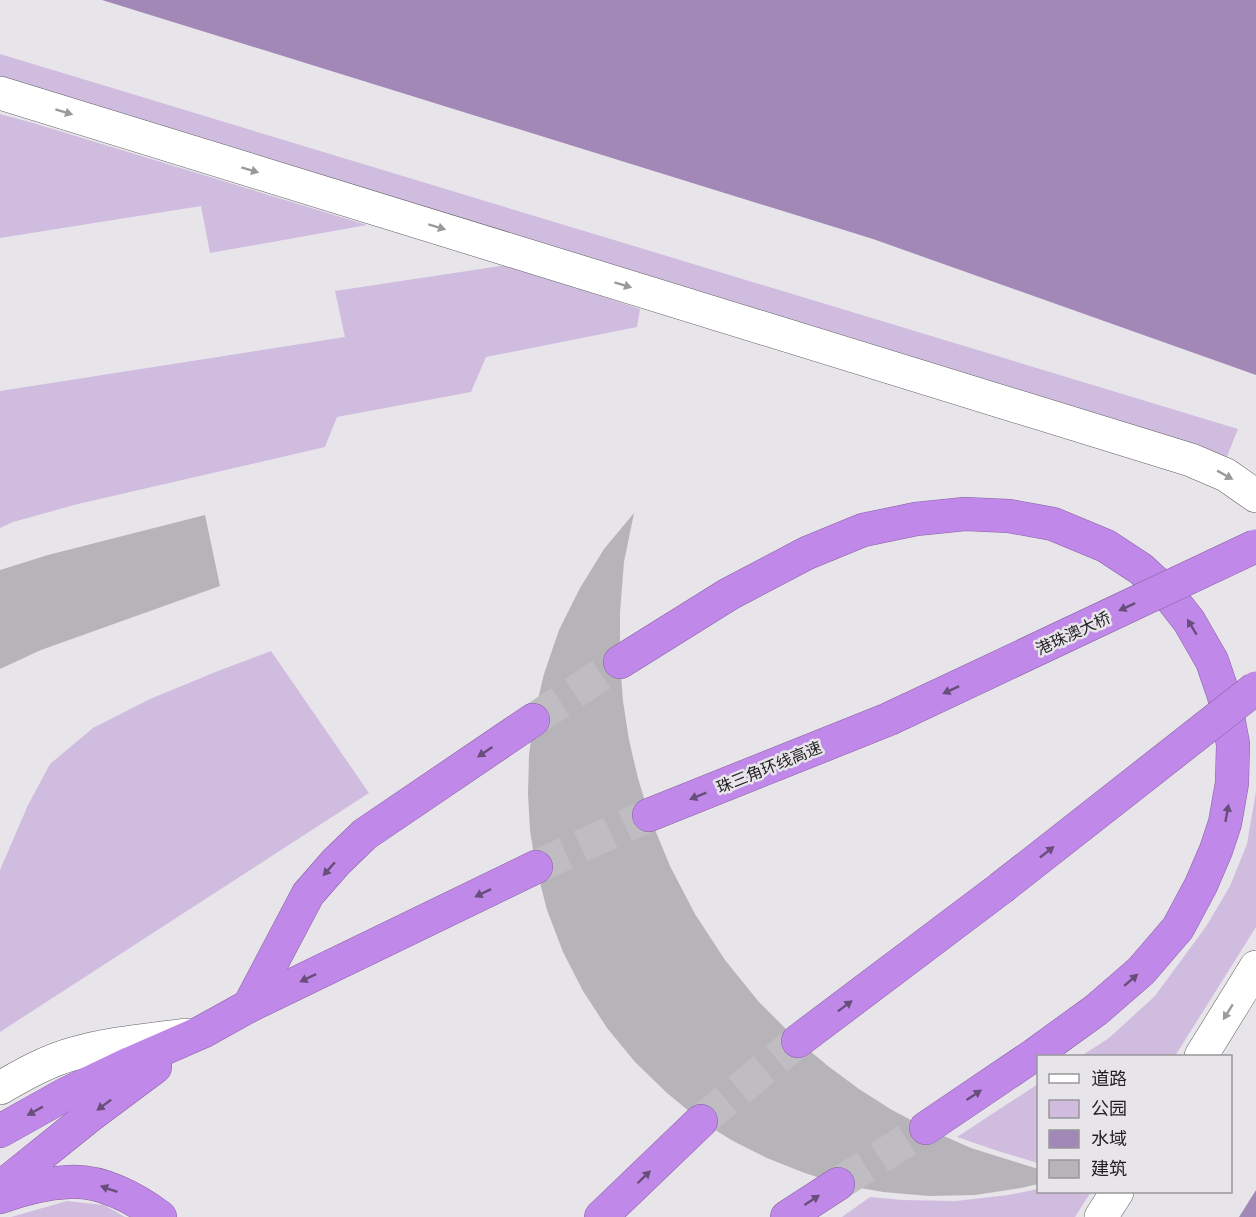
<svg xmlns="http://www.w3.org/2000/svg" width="1256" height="1217" font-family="'Nunito Sans','Noto Sans SC',sans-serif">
<rect width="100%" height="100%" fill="#e8e5ea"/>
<g fill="#cfbcdf">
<polygon points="0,54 1238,429 1226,459 0,93"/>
<polygon points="0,114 33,123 367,225 210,253 201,206 0,238"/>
<polygon points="507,265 640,309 637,327 486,357 471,392 337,417 325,447 78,504 13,522 0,528 0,391 345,337 335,291"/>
<polygon points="271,651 369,793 0,1032 0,870 28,805 50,764 93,728 150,699 218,671"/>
<polygon points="1256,791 1256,927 1175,1056 1081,1056 1109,1038 1155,996 1207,925 1230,886 1247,844"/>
<polygon points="1038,1084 1038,1163 998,1151 957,1137"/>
<polygon points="1038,1189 1038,1192 1091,1192 1075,1217 842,1217 870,1197 902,1200 956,1201 1008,1195"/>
<polygon points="67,1201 104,1205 125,1217 11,1217"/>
</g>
<g fill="#a288b7">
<polygon points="102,0 1256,0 1256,375 873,239"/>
<polygon points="1256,1190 1256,1217 1239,1217"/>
</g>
<g fill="#b6b4b9">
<polygon points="634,513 624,562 620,612 620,662 623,701 629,740 638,778 649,815 670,866 695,914 725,960 759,1002 798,1041 828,1066 859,1089 892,1110 926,1128 971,1148 1038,1169 1038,1184 1021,1188 975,1195 929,1196 883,1192 838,1184 802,1172 767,1158 733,1141 701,1121 667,1093 635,1062 607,1028 583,991 563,952 547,910 536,867 530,831 528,794 529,756 533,720 544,674 559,630 580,588 604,549"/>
<polygon points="205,515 220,586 41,650 0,669 0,570 48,555"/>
</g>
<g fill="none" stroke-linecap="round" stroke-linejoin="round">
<g stroke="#c0bdc2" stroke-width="33" stroke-dasharray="33 16" stroke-linecap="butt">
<polyline points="533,720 620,662"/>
<polyline points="536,867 649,815"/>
<polyline points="701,1121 798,1041"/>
<polyline points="838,1184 926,1128"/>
</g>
<g stroke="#605e62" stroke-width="34">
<g id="minor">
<polyline points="0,93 1191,460 1226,475 1256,496"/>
<polyline points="1201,1056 1256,967"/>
<path d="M0,1088C24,1074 49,1060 76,1053C111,1043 149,1040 185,1035"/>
<polyline points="1101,1217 1117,1192"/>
</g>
</g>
<g stroke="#8863a2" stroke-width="34">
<g id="highway">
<polyline points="620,662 729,594 807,553 863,530 916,519 965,514 1009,516 1053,524 1106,546 1141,569 1167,593 1189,621 1212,661 1224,696 1233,744 1232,783 1225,823 1216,850 1201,885 1178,928 1141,971 1096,1010 1034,1055 926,1128"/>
<polyline points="649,815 889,719"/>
<polyline points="249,1006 308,894 336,862 365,834 533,720"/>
<polyline points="798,1041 1001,888"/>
<polyline points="0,1131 66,1094 131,1063 202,1032 249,1006 536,867"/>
<polyline points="0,1188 92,1114 155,1067"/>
<path d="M0,1197C22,1189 45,1183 69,1182C101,1180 135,1198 160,1217"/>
<polyline points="601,1217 701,1121"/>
<polyline points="787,1217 838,1184"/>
</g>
</g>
<use href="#minor" stroke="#fff" stroke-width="33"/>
<use href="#highway" stroke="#c088e8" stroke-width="33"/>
<g stroke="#8863a2" stroke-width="34" stroke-linecap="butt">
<g id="highway-bridge">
<polyline points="889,719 1256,546"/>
<polyline points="1001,888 1256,688"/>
</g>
</g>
<use href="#highway-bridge" stroke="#c088e8" stroke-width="33"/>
</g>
<defs><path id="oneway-solid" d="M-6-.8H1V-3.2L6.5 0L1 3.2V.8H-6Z" transform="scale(1.5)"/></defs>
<g fill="#9b9a9b">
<use href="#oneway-solid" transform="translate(64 112) rotate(17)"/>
<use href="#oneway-solid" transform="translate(250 170) rotate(17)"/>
<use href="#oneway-solid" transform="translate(437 227) rotate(17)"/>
<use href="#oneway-solid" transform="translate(623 285) rotate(17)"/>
<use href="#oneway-solid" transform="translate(1225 475) rotate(29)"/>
<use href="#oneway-solid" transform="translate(1228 1012) rotate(122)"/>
</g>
<g fill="#684e7b">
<use href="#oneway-solid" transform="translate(1127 607) rotate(155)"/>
<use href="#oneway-solid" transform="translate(1192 627) rotate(-121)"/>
<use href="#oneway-solid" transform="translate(951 690) rotate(155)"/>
<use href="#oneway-solid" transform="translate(485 752) rotate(146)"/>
<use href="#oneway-solid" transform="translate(698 796) rotate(158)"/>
<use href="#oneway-solid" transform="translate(1227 813) rotate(-80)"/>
<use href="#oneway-solid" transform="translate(1047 852) rotate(-38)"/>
<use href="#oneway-solid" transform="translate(329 869) rotate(131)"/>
<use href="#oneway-solid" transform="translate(483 893) rotate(154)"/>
<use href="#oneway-solid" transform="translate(308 978) rotate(154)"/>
<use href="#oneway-solid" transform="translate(1131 980) rotate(-41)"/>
<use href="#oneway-solid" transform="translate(845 1006) rotate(-37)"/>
<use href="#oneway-solid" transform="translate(974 1095) rotate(-34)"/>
<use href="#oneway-solid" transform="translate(104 1105) rotate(143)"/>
<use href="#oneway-solid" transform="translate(35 1111) rotate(151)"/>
<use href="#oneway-solid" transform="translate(644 1177) rotate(-44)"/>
<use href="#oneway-solid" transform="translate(109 1189) rotate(-161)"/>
<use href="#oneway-solid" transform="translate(812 1200) rotate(-33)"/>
</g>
<g text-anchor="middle" stroke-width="5" stroke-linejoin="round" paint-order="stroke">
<g font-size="16" fill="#201f21" stroke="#e8e5ea">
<text transform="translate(1073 633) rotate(-25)" y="6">港珠澳大桥</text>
<text transform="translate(769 767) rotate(-22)" y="6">珠三角环线高速</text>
</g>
</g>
<rect x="1037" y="1055" width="195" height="138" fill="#e8e5ea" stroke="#98969a" stroke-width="1.5"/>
<rect x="1049" y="1074" width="30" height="9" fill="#ffffff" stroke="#98969a" stroke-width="1.5"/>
<text x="1091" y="1085" font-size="18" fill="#201f21">道路</text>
<rect x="1049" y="1100" width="30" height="18" fill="#cfbcdf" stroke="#98969a" stroke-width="1.5"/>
<text x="1091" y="1115" font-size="18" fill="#201f21">公园</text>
<rect x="1049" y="1130" width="30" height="18" fill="#a288b7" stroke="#98969a" stroke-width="1.5"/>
<text x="1091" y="1145" font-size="18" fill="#201f21">水域</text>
<rect x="1049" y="1160" width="30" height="18" fill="#b6b4b9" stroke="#98969a" stroke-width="1.5"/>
<text x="1091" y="1175" font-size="18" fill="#201f21">建筑</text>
</svg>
